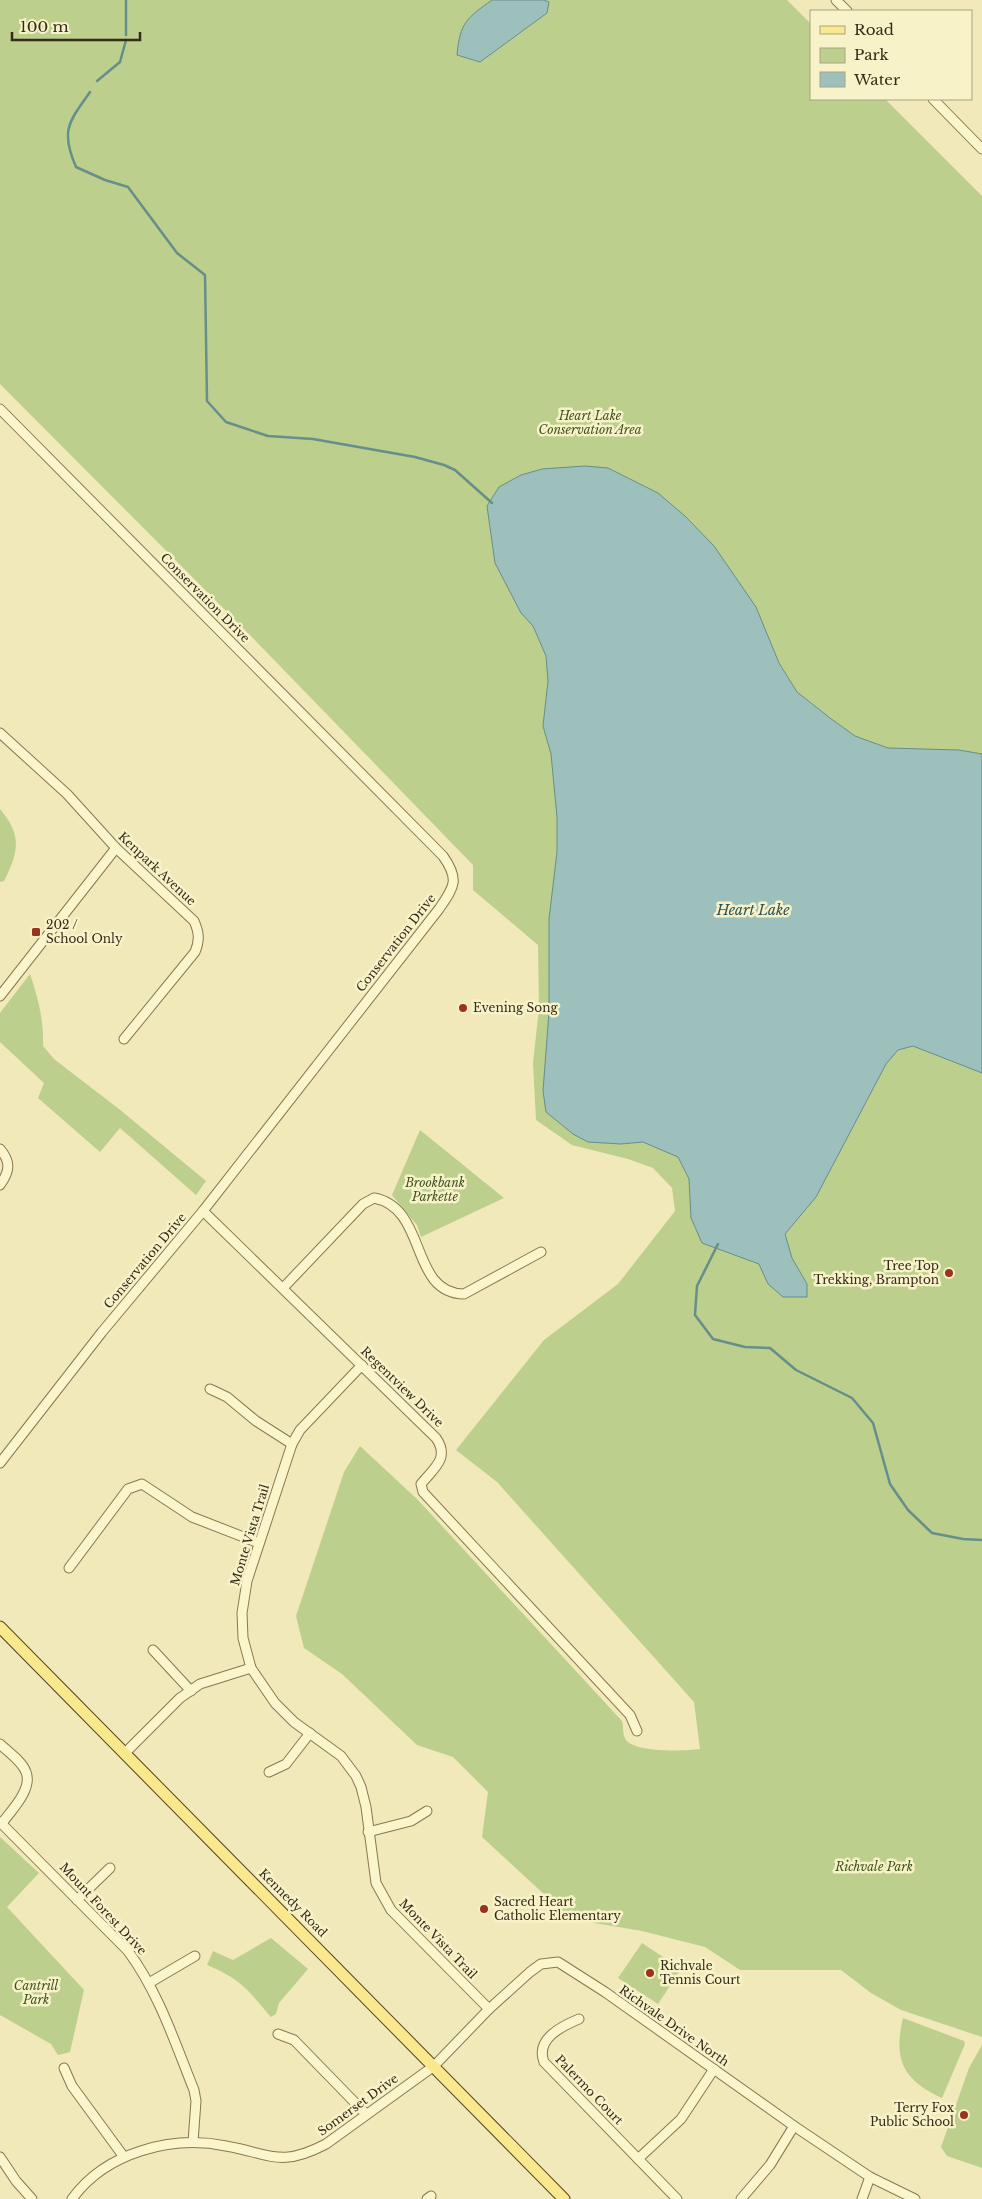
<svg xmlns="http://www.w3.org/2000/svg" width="982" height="2199" font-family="'Libre Baskerville',serif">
<rect width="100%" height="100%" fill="#f1e9b9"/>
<g fill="#bccf8d">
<path d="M0,0H787L811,24V99H885L982,196V2037L901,2010L871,1993L841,1970H740L705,1947L642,1931L571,1919L482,1837L488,1792L453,1757L417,1745L342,1674L304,1648L296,1616L344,1472L360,1446L418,1500L622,1721C624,1728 622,1734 626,1740C636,1753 685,1751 700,1749L694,1702L497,1482L456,1450L544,1340L618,1284L675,1211L672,1188L653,1168L628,1159L572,1145L536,1120L533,1063L539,1008L538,945L473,890V865L246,631L0,384Z"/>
<path d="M0,809C23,836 18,853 4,881L0,882Z"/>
<path d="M30,974C38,997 44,1021 43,1046L54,1059L119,1109L206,1181L196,1195L120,1128L100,1152L38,1098L44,1083L0,1042V1013Z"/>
<polygon points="420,1130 504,1198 421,1237 417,1225 392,1195"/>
<polygon points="0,1837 39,1873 7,1907 84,1990 70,2052 58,2055 51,2044 0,2015"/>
<path d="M271,1938L308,1969L279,2003L276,2014L271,2017C247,1989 242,1980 207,1965L213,1951L233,1960Z"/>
<polygon points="642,1943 681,1969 658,2004 618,1978"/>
<path d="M903,2018L964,2041L965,2044L942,2098C903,2080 893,2060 903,2018Z"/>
<polygon points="982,2045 982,2168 947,2156 941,2147 969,2068"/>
</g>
<g fill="#9ec0bc" stroke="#668e8a">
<path d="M492,0H544L549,2L547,13L480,62L457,55C460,22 467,18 492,0Z"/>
<polygon points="585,466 608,468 658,493 685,516 714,546 756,607 779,663 797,692 830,718 855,736 888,748 959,750 982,754 982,1073 913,1046 898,1050 886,1064 816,1197 785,1234 792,1258 807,1284 807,1297 783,1297 768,1284 759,1264 702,1243 691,1218 689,1179 678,1157 643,1142 621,1144 588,1142 573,1134 546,1112 543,1091 549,1012 549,919 557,852 557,817 551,754 543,726 548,681 546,656 533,626 521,613 495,563 487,506 499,487 521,475 542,469"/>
</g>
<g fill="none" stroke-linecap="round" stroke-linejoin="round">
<g stroke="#668e8a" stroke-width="2.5">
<polyline points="126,0 126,35"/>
<polyline points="97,81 120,62 126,40"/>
<path d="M90,92C69,122 60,130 76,167L105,180L128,187L177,253L205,275L207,401L226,422L268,436L313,439L415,457L444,465L455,470L492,503"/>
<polyline points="718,1244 697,1286 695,1315 713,1339 745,1347 770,1348 796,1370 852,1398 873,1423 890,1484 908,1510 932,1533 963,1539 982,1540"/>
</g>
<g stroke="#887853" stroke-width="11">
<g id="minor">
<polyline points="836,0 847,11"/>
<polyline points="933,99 982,149"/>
<path d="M0,409L443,856C460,880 454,887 439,909L203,1211L102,1332L0,1463"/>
<path d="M0,733L67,794L116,848L194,921C199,932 200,940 195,952L124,1039"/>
<polyline points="0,996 116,848"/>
<path d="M0,1149C11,1162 10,1171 0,1185"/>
<path d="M203,1211L436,1438C450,1458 434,1468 421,1484L423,1492L630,1715L637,1731"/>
<path d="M284,1287L363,1204L374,1198C428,1208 409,1293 464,1294L541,1252"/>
<polyline points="362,1365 300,1430 292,1444 247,1581 242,1613 243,1638 251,1668 275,1703 294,1722 341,1756 356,1776 361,1787 366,1807 376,1883 391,1910 489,2009"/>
<polyline points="210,1389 227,1397 256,1421 292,1444"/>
<polyline points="69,1568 128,1489 142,1484 192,1517 259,1543"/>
<polyline points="153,1650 191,1691"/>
<path d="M0,1744C8,1752 22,1761 26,1772C33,1789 11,1811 2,1823"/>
<polyline points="126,1752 180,1698 200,1684 251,1668"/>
<polyline points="269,1772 286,1764 310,1733"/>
<path d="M0,1822L128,1951C159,1993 175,2043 194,2090L196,2101L193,2142"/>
<polyline points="368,1832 411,1821 427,1811"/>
<polyline points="77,1900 110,1868"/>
<polyline points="149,1983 195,1956"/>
<path d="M579,2019C562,2026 535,2039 544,2062L677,2199"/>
<polyline points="278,2034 294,2040 366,2114"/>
<polyline points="64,2068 72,2086 124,2157"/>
<polyline points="0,2157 16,2181 32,2199"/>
<polyline points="638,2159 681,2119 714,2069"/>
<path d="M72,2199C106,2152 172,2135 226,2146C271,2154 280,2168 326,2144L434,2066L489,2009L530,1972L541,1964L558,1962L605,1992L794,2126L870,2177L915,2199"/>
<polyline points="427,2199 431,2196"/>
<polyline points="741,2199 770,2165 794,2126"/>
<polyline points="862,2199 870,2177"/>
</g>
</g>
<g stroke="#544428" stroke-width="13">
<polyline id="major" points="0,1627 564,2199"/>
</g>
<use href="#minor" stroke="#fbf5cc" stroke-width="9"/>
<use href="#major" stroke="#f9e98c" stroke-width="11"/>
</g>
<g fill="#9b331f" stroke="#f8f2c9" stroke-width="2">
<rect x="31" y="927" width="10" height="10" rx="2.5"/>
<circle cx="463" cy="1008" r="5"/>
<circle cx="949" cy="1273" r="5"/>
<circle cx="484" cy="1909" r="5"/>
<circle cx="650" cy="1973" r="5"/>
<circle cx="964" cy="2115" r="5"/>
</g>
<g text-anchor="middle" stroke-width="5" stroke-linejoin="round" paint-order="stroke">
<g font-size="12" font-style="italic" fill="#3d531e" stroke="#f8f2c9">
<text x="590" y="420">Heart Lake<tspan x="590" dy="14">Conservation Area</tspan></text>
<text x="435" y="1187">Brookbank<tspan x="435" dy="14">Parkette</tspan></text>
<text x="874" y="1871">Richvale Park</text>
<text x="36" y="1990">Cantrill<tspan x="36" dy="14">Park</tspan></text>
</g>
<g font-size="12" fill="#352b19" stroke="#f8f2c9">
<text transform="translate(205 598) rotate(45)" y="4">Conservation Drive</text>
<text transform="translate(157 869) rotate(43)" y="4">Kenpark Avenue</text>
<text transform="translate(396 943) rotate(-52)" y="4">Conservation Drive</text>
<text transform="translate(145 1261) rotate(-50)" y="4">Conservation Drive</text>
<text transform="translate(402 1387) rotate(44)" y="4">Regentview Drive</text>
<text transform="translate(250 1535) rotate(-73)" y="4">Monte Vista Trail</text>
<text transform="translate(293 1903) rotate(45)" y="4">Kennedy Road</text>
<text transform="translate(103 1909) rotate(47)" y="4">Mount Forest Drive</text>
<text transform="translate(438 1939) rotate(46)" y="4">Monte Vista Trail</text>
<text transform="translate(674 2026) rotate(35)" y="4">Richvale Drive North</text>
<text transform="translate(589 2090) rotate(46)" y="4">Palermo Court</text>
<text transform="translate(358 2105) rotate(-36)" y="4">Somerset Drive</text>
</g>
<g font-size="12" fill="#352b19" stroke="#f8f2c9" text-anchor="start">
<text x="46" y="929">202 /<tspan x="46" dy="14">School Only</tspan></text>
<text x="473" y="1012">Evening Song</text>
<text x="939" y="1270" text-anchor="end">Tree Top<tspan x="939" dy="14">Trekking, Brampton</tspan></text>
<text x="494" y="1906">Sacred Heart<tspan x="494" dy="14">Catholic Elementary</tspan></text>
<text x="660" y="1970">Richvale<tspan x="660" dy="14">Tennis Court</tspan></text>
<text x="954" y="2112" text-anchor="end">Terry Fox<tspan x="954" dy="14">Public School</tspan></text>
</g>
<g font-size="14" font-style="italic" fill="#275156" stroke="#f8f2c9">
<text x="753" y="915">Heart Lake</text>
</g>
</g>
<rect x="810" y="10" width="162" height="90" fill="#f8f2c9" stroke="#aaa283"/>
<rect x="820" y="26" width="25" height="8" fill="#f9e98c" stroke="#aaa283"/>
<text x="854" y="35" font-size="15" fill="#352b19">Road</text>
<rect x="820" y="48" width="25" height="15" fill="#bccf8d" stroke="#aaa283"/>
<text x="854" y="60" font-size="15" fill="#352b19">Park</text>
<rect x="820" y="72" width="25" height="15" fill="#9ec0bc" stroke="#aaa283"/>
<text x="854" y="85" font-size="15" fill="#352b19">Water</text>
<path d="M12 32v8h128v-8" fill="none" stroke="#352b19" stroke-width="2.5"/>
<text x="20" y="32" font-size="15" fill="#352b19" stroke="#f8f2c9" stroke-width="4" paint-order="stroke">100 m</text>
</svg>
